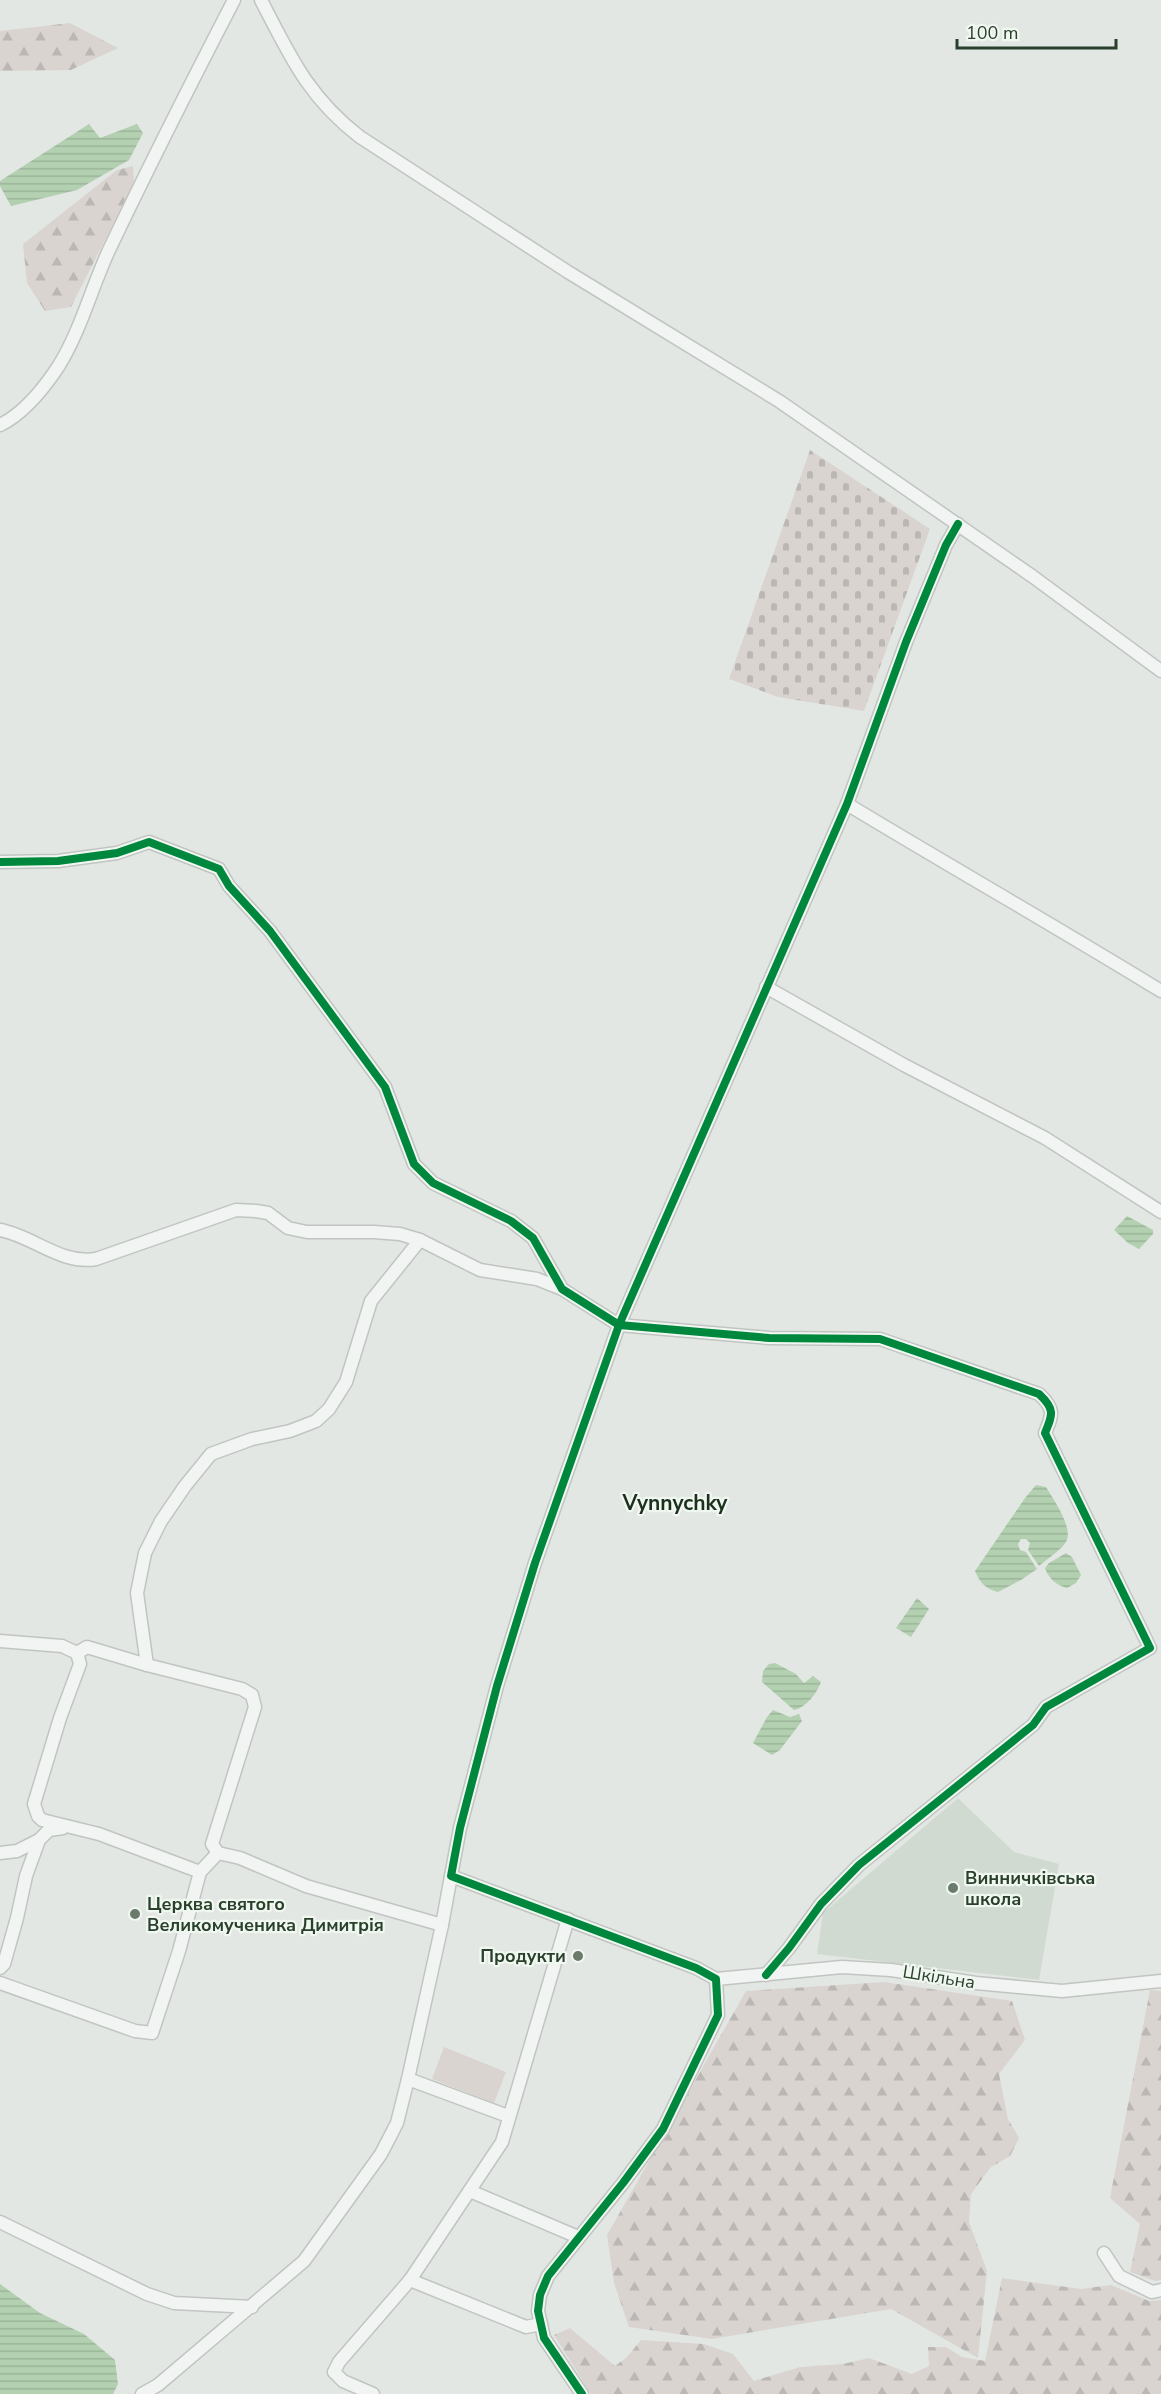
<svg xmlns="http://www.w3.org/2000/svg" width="1161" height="2394" font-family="'Nunito Sans',sans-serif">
<defs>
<pattern id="forest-firs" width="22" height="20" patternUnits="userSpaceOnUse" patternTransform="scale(1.5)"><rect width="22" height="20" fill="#dad4d1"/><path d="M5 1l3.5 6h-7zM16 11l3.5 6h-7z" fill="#bbb7b4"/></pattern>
<pattern id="cemetery-stones" width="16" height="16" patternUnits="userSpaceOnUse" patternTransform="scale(1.5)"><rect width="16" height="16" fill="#dad4d1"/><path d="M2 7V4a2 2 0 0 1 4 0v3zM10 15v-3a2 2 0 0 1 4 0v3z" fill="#bbb7b4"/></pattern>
<pattern id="water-rules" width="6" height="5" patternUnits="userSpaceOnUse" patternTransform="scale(1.5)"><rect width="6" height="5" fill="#b3d1b1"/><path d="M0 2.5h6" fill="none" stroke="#9ab498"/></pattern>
</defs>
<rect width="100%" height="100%" fill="#e3e7e3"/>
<polygon fill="#d1dad1" points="958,1798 1014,1852 1059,1864 1039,1980 817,1954 823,1913"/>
<g fill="url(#forest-firs)">
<polygon points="70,23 118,48 71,70 0,71 0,31"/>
<polygon points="133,166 134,183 71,307 45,311 27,283 23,244 117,170"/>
<polygon points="884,1982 1012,2001 1025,2040 999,2074 1008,2119 1019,2138 1010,2156 990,2168 971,2194 969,2222 987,2271 978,2358 891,2309 712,2339 629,2327 614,2283 607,2235 746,1991"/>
<polygon points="1150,1990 1161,1991 1161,2280 1155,2281 1130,2272 1140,2224 1110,2198"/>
<polygon points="1002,2278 1081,2289 1111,2285 1149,2301 1161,2300 1161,2394 591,2394 554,2335 570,2328 615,2366 627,2357 641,2340 704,2344 733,2354 754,2381 800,2367 843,2364 869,2358 912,2374 929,2366 928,2347 946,2347 962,2357 985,2361"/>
</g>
<polygon fill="url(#cemetery-stones)" points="810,450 930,529 864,711 778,697 729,679"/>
<polygon fill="#dad4d1" points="444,2047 506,2072 494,2103 432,2079"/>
<g fill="url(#water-rules)">
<polygon points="89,124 100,138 137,124 143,133 129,160 77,190 11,206 0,186 0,181"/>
<polygon points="1127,1216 1153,1230 1153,1234 1139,1249 1128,1243 1114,1230"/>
<path d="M1036,1485L1046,1487C1053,1499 1072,1525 1067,1540C1063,1549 1047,1559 1039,1566L1028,1550L1030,1543L1026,1539H1021L1018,1544L1020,1550L1026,1552L1037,1569L1021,1580L998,1592C986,1589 980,1583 975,1571L1025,1498Z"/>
<path d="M1066,1553L1072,1557L1081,1575L1076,1583L1067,1588C1056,1585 1049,1579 1045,1568L1049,1563Z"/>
<polygon points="917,1598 929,1609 911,1637 896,1628"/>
<path d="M775,1663L796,1674L804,1683L813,1676L821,1682C817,1693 806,1708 794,1710L762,1682L763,1671L769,1664Z"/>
<polygon points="773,1710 790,1717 799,1714 802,1721 780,1750 772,1755 753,1743 767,1717"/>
<polygon points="0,2284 40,2313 84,2334 115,2360 118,2384 113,2394 0,2394"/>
</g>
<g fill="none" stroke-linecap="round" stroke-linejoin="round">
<g stroke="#c1c5c1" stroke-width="15">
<g id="minor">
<path d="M261,0C290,56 308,97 360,137L568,272L779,401L1032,576L1161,671"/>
<path d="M0,425C23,414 44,388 58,367C81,330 91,289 109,250C149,166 191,83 234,0"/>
<path d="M847,804C951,867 1057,927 1161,991"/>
<path d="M0,862L58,861L117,853L149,842L219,869L229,886L270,931L385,1087L414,1164L433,1183L511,1221L533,1238L562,1289L619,1325L769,1338L880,1339L1039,1394C1055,1409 1053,1414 1045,1433L1150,1648L1046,1707L1033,1725L859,1865L821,1904L789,1948L766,1975"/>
<polyline points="766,987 904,1065 1045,1138 1161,1212"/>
<path d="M0,1230C33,1236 61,1265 96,1259L236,1210L256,1211L268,1213L288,1228L307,1232H374L400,1234L420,1240L480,1270L537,1279L562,1289"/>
<polyline points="0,1641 62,1646 77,1653 87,1647 147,1665 242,1689 252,1695 255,1707 212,1844 218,1853"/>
<polyline points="77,1653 80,1664 60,1718 34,1804 38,1816 42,1820 99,1834 200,1872 218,1853 240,1858 306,1886 442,1925"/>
<polyline points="147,1665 137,1593 145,1553 161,1521 185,1486 211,1454 252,1439 290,1431 316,1421 329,1409 346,1382 371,1301 420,1240"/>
<polyline points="0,1853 17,1851 39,1840"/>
<polyline points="0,1968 4,1964 17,1918 26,1876 39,1840 49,1830 63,1828"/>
<polyline points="716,1979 842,1967 891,1970 976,1983 1062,1991 1161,1981"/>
<polyline points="0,1983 135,2031 152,2033 179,1951 200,1872"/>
<polyline points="408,2079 508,2116"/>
<polyline points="470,2191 578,2237"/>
<polyline points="0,2222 147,2294 174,2303 252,2307"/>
<polyline points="1104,2253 1119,2276 1152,2292 1161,2290"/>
<polyline points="410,2280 526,2327 541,2324"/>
<polyline points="142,2394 158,2385 304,2261 381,2154 397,2123 408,2079 442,1925 451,1876"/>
<polyline points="373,2394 343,2381 334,2372 339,2362 410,2280 502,2142 568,1919"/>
<polyline points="582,2394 544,2338 538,2311 540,2295 548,2276 623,2183 663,2129 718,2015 716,1979 696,1968 451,1876 460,1828 497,1686 535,1563 619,1325 847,804 906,642 946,545 958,524"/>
</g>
</g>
<use href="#minor" stroke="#f1f4f2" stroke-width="12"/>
<g stroke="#f0f7f0" stroke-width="11">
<g id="cycleway">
<path d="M0,862L58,861L117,853L149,842L219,869L229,886L270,931L385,1087L414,1164L433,1183L511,1221L533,1238L562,1289L619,1325L769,1338L880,1339L1039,1394C1055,1409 1053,1414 1045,1433L1150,1648L1046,1707L1033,1725L859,1865L821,1904L789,1948L766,1975"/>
<polyline points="582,2394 544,2338 538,2311 540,2295 548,2276 623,2183 663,2129 718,2015 716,1979 696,1968 451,1876 460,1828 497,1686 535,1563 619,1325 847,804 906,642 946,545 958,524"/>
</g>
</g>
<use href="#cycleway" stroke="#00873e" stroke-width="8"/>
</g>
<g fill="#6a7a6b" stroke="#f0f7f0" stroke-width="2">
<circle cx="953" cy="1888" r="6"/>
<circle cx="135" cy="1914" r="6"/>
<circle cx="578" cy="1956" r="6"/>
</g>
<g text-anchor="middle" stroke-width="4.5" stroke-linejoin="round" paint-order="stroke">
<g font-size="18" font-weight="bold" fill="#29402b" stroke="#f0f7f0" text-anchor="start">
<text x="965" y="1884">Винничківська<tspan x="965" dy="21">школа</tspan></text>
<text x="147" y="1910">Церква святого<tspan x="147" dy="21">Великомученика Димитрія</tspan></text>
<text x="566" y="1962" text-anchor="end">Продукти</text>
</g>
<g font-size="18" fill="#29402b" stroke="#f0f7f0">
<text transform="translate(939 1977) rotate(9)" y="6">Шкільна</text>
</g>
<g font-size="21" font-weight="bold" fill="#1c311d" stroke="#f0f7f0">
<text x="675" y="1510">Vynnychky</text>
</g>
</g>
<path d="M957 39v9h159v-9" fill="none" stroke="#29402b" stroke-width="3"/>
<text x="966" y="39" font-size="18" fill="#29402b" stroke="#f0f7f0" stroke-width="4.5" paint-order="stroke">100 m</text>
</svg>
